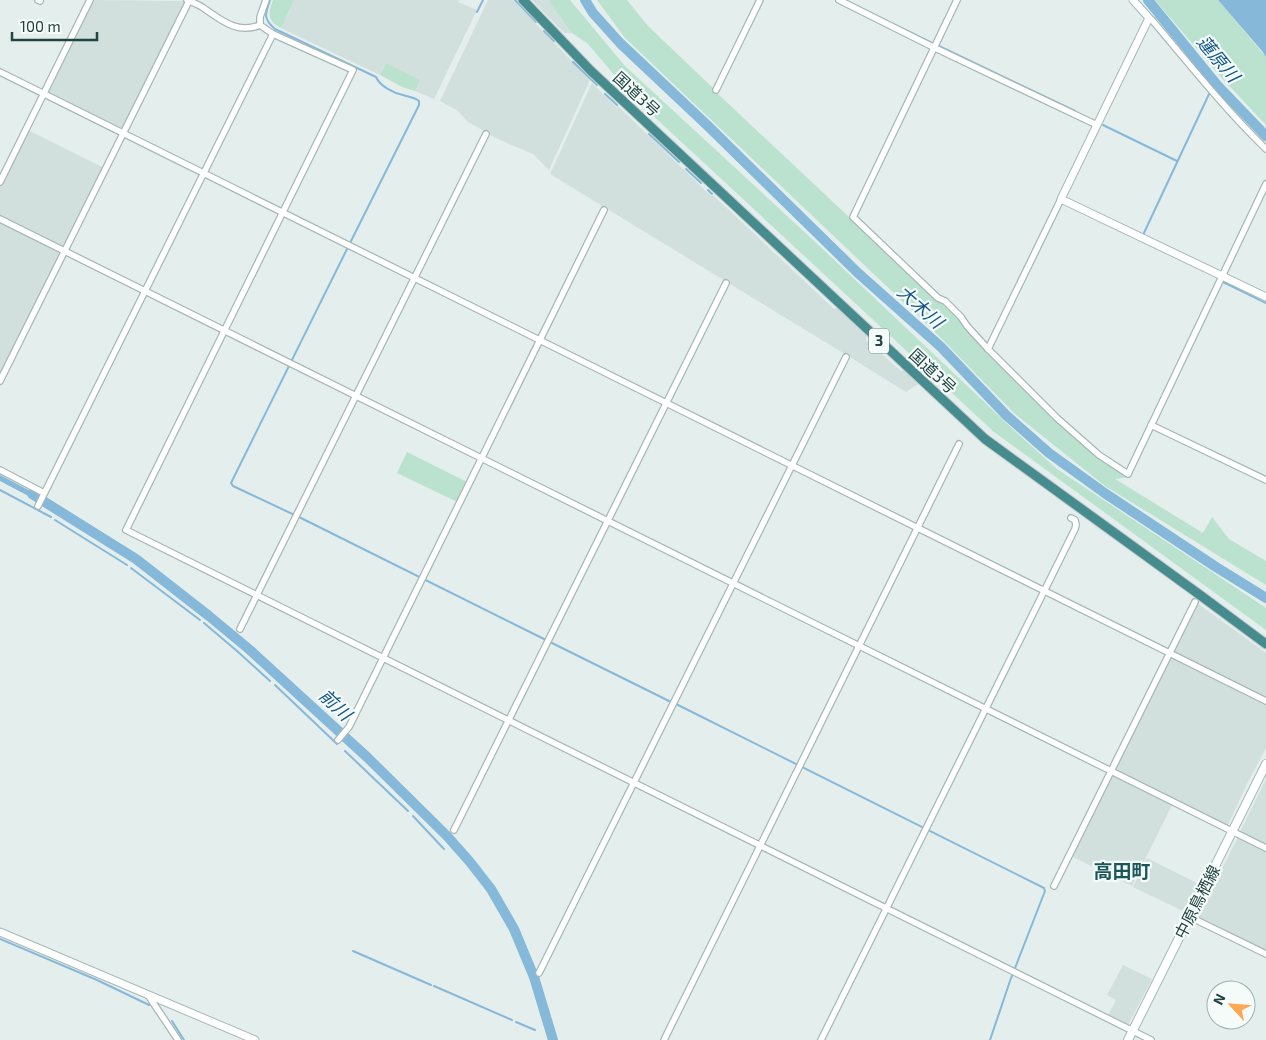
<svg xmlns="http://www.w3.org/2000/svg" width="1266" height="1040" font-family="'Exo 2','Noto Sans JP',sans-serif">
<rect width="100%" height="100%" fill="#e4efed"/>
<g fill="#d1dfdd">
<polygon points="92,0 185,1 185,3 122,129 47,92"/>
<polygon points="294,0 459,0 458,2 477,10 434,99 415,91 420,80 386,63 380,75 281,28"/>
<polygon points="488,0 513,0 590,80 549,170 533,154 500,140 468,122 458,111 440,101"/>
<polygon points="532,0 550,0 572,33 564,33"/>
<polygon points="592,83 616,107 618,106 711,196 714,196 834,309 838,308 867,336 866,340 901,371 904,370 918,384 906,392 848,356 550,174"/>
<polygon points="28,130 104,168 66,245 61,247 0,217 0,186"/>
<polygon points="0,222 62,252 0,377"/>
<polygon points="1197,603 1266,653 1266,697 1173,651"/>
<polygon points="1170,656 1266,704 1266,748 1247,784 1227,827 1114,770"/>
<polygon points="1112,774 1172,805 1132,886 1071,856"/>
<polygon points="1266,779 1266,845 1240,832"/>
<polygon points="1238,837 1266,851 1266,951 1197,918"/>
<polygon points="1147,858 1199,884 1185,912 1133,887"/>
<polygon points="1123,965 1152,979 1127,1027 1107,1017 1116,1000 1107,995"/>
</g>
<g fill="#bae2cf">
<path d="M273,0H294L281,28C267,21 268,13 273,0Z"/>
<polygon points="550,0 570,0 625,66 812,239 1017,433 1057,469 1266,608 1266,630 994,432 634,98 587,43 572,33 551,4"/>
<polygon points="597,0 627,0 648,26 714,89 717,93 850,218 947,307 986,349 1057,421 1096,455 1129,477 1115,479 1203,533 1212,517 1229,539 1266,561 1266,585 1105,486 1015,414 938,335 625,38"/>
<polygon points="1155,0 1218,0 1266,57 1266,125 1221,77"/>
<polygon points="386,63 420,80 415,91 402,87 380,75"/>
<polygon points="407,452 467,482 457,502 397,473"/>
</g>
<g fill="#86b8d9">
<polygon points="1218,0 1266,0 1266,57 1262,51"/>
<polygon points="0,475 40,496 38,501 0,481"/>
</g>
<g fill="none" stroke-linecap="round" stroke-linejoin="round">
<g stroke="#86b8d9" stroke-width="2">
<path d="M270,0C265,14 263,19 275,29L376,77C380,86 393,93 403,95C409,97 414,97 419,101V105L350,243"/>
<polyline points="515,0 536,22"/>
<polyline points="477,12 483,0"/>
<polyline points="893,24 932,43"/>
<polyline points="544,31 554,41"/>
<polyline points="939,46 1075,111"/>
<polyline points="573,62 597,85"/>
<polyline points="1214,88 1217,85"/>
<polyline points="605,94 617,105"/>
<polyline points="1103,125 1177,161"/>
<polyline points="649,134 679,162"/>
<polyline points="686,169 701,183"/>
<polyline points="708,190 712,194"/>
<polyline points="1143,235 1210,92"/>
<polyline points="348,247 231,483 233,486 301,518 546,640"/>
<polyline points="1223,282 1266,303"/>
<polyline points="0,490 51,517"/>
<polyline points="55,520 127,565"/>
<polyline points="131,568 200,620"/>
<polyline points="204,623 237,651 270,681"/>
<polyline points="550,642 671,702"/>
<polyline points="275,685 337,744"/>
<polyline points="676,704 1044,888 1045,891 1010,981 990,1040"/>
<polyline points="345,751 408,811"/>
<polyline points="413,816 444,849"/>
<polyline points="0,939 97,980 149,1005"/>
<polyline points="353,951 431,985"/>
<polyline points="434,986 512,1020"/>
<polyline points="172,1021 184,1040"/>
<polyline points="516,1022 535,1030"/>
</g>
<g stroke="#86b8d9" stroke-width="10">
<polyline points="585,0 593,13 620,43 708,126 858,273 941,347 1006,415 1049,453 1106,494 1216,567 1266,598"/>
<polyline points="1148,0 1217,85 1266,136"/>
<polyline points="32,494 136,559 209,616 250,650 368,758 447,836 470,862 491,889 514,929 534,977 553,1040"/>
</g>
<g stroke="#a6b8b6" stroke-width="8">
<g id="minor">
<polyline points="38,0 40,1"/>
<path d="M187,0C192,2 197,4 202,7C220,19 237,35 260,25"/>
<polyline points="839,0 935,48 1097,125"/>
<polyline points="957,0 853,217 938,298 945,301 961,317 967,326 988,349 1057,418 1099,455 1128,474 1266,184"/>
<path d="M1149,18L1152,20C1189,64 1225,109 1266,149"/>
<polyline points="260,25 273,34 353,70 126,530 1151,1040"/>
<polyline points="260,25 260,17 266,0"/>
<polyline points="0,72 1266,701"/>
<polyline points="716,90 760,0"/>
<polyline points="0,182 90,0"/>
<polyline points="0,219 1266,848"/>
<polyline points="988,349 1061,199"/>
<polyline points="0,381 189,1"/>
<polyline points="1151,425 1266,480"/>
<polyline points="0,470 44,493"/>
<polyline points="38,506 273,34"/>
<polyline points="240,629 486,134"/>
<polyline points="338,740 349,727 604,210"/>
<polyline points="454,830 726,283"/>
<polyline points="1054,886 1195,602"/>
<polyline points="1190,917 1266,954"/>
<polyline points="539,973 846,357"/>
<polyline points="148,995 178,1040"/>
<polyline points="664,1040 959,444"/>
<polyline points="821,1040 1075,529 1076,525 1075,520 1071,518"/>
</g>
</g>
<g stroke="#a6b8b6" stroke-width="9">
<g id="tertiary">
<polyline points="1133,0 1149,18 1061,199 1266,297"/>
<polyline points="0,932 255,1040"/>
</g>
</g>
<g stroke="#a0bcba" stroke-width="10">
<polyline id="secondary" points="1128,1040 1266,764"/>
</g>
<g stroke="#c1caca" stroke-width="11">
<polyline id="trunk" points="523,0 591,71 985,439 1200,595 1266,644"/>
</g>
<use href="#minor" stroke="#fff" stroke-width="5.5"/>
<use href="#tertiary" stroke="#fff" stroke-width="7"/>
<use href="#secondary" stroke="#fff" stroke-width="8"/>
<use href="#trunk" stroke="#468c8e" stroke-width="9"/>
</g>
<g text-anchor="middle" stroke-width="4.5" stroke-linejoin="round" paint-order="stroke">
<rect fill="#f5fbf9" stroke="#617a79" stroke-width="1" x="869" y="328.5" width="20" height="25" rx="4"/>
<g font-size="15" font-weight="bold" fill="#214342">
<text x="879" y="346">3</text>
</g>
<g font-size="16" fill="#214342" stroke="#f5fbf9">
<text transform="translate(637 94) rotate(43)" y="6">国道3号</text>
<text transform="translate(933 371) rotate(43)" y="6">国道3号</text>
<text transform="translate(1197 902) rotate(-63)" y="6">中原鳥栖線</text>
</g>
<g font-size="18" font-style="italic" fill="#135786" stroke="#f5fbf9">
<text transform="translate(1218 59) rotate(50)" y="6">蓮原川</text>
<text transform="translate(920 307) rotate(42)" y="6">大木川</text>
<text transform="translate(335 705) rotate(43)" y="6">前川</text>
</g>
<g font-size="19" font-weight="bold" fill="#1a5758" stroke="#f5fbf9">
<text x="1122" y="878">高田町</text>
</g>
</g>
<g transform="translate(1231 1005) rotate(296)"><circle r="24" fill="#f5fbf9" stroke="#a0b1b0"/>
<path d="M0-4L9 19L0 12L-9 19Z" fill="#ffa751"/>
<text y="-8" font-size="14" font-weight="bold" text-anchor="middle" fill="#214342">N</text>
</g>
<path d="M12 32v8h85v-8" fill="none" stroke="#214342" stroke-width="2.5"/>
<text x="20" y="32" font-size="15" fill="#214342" stroke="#f5fbf9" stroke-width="4" paint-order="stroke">100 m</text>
</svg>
